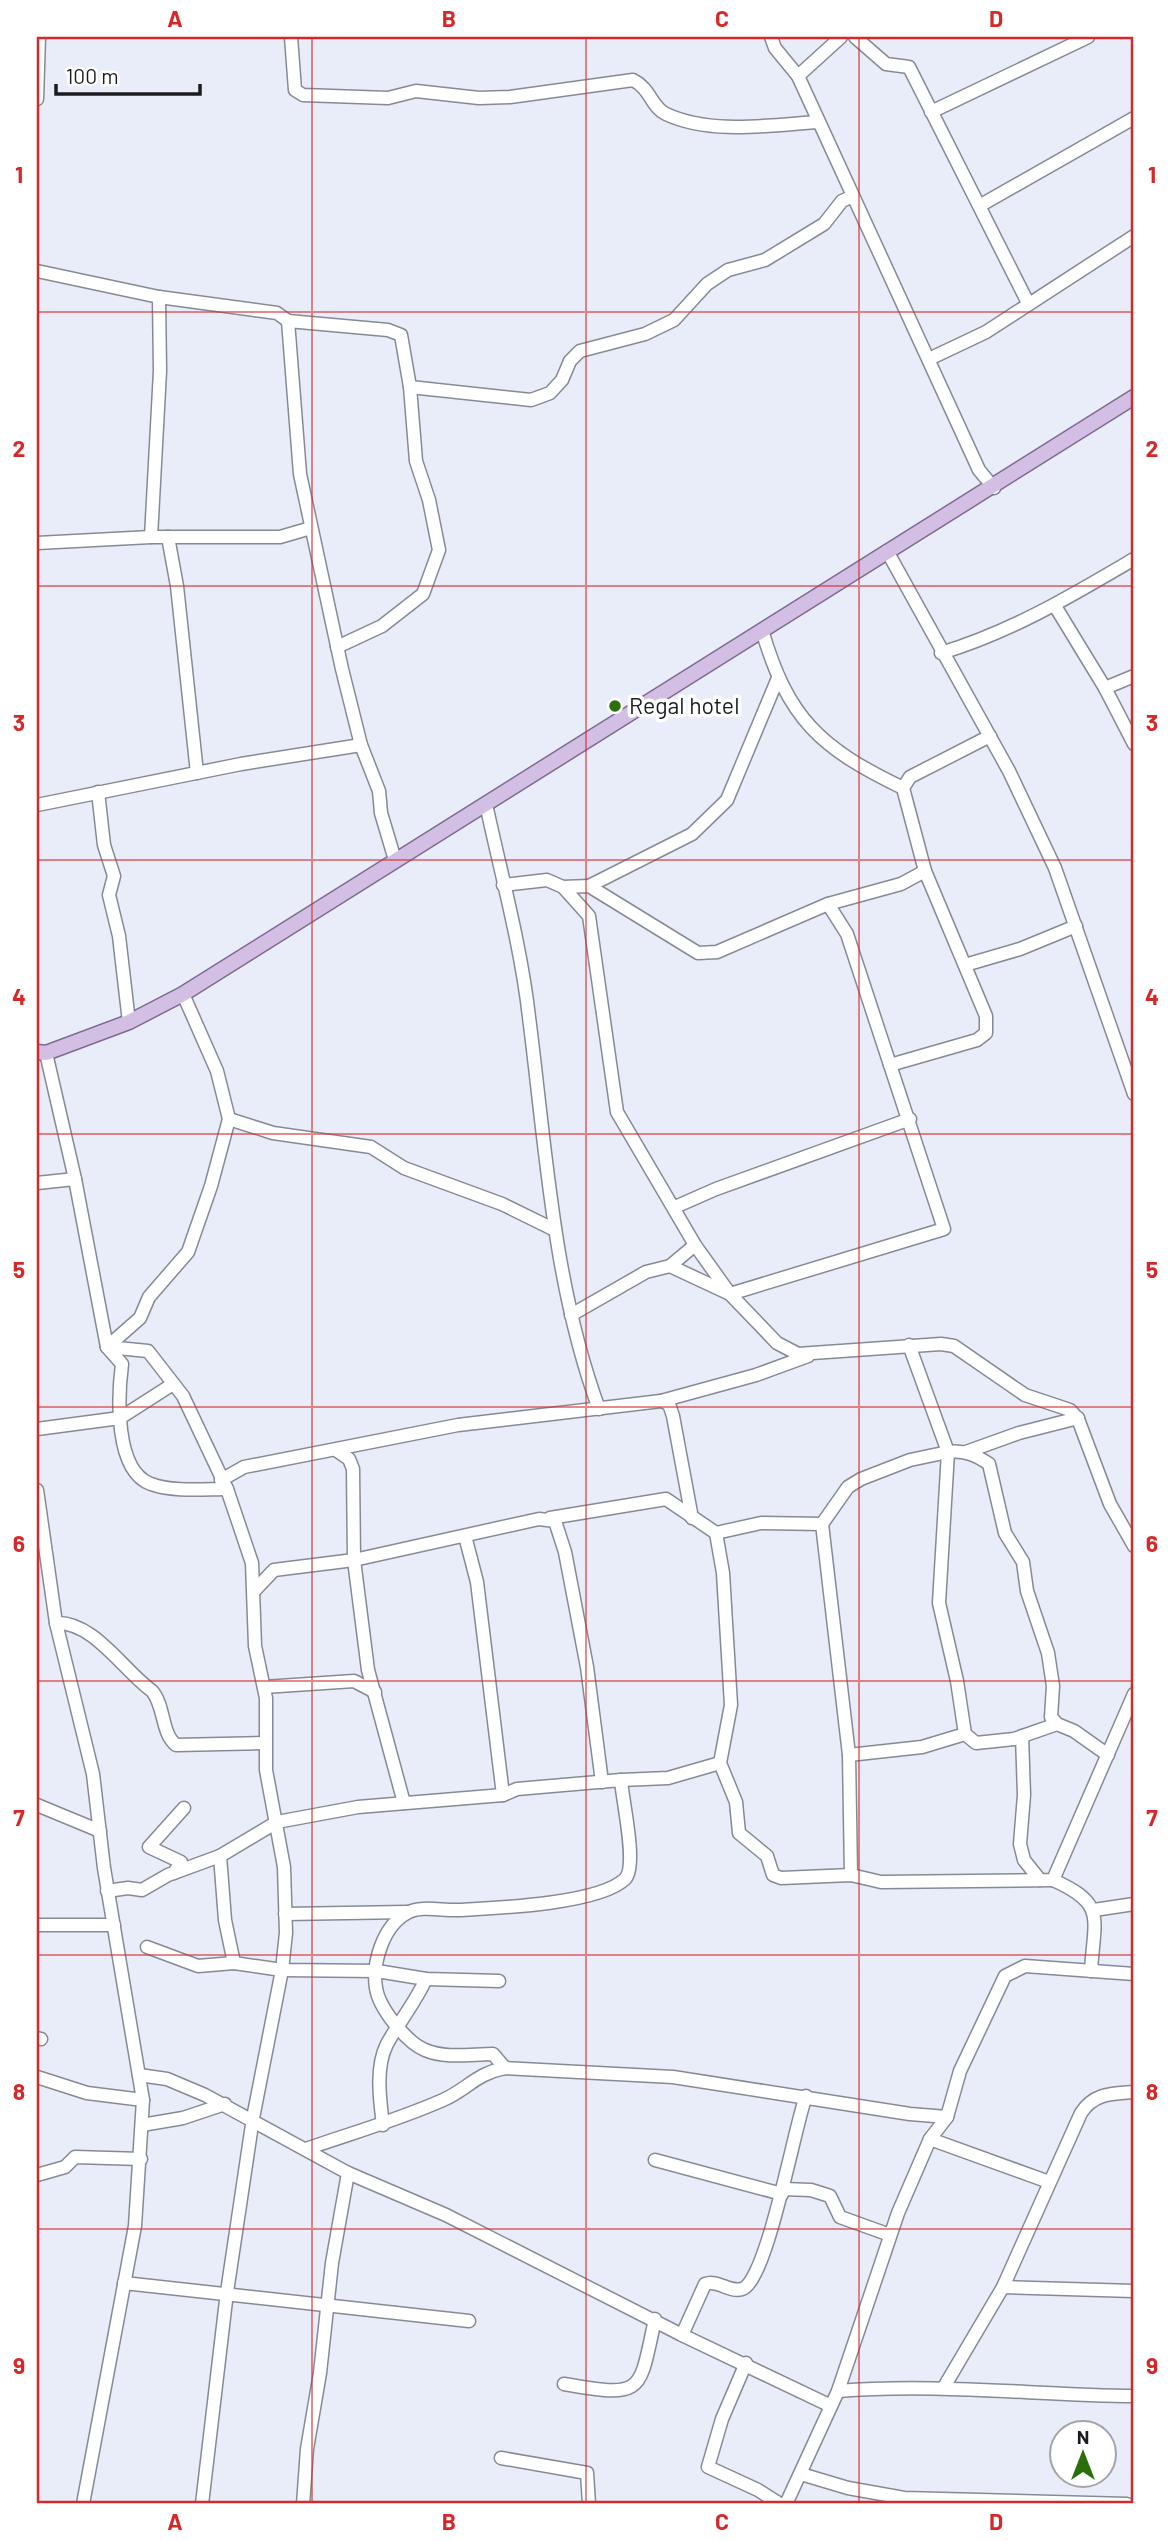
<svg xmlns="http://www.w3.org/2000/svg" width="1171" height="2541" font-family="Barlow,sans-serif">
<rect width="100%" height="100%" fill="#e8edf9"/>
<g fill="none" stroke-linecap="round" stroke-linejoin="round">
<g stroke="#868a95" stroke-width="15">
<g id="minor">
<path d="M291,37L295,90L303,95L388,98L416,91L479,98L510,97L633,80C651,89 651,107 666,114C711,135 770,125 818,122"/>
<polyline points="771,37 775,48 798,76 979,470 994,488"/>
<polyline points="855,37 886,64 909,67 1028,303"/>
<polyline points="798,76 841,37"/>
<polyline points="37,99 39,37"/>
<polyline points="931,112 1088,37"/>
<polyline points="981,205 1134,118"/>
<polyline points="37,271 159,297 277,313 288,321 388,330 401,335 410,387 416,461 429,500 439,550 423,594 382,626 337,647"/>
<polyline points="288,321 300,474 342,669 361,745 379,791 381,813 395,860"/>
<polyline points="929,359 986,332 1134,236"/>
<polyline points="410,387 531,400 550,393 562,380 570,361 580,351 645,334 674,320 707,284 728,270 765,260 824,224 842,201 853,196"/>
<polyline points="151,537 160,371 159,297"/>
<polyline points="168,537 177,586 197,773"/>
<polyline points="37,543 151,537 280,537 311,528"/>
<polyline points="887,551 1009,771 1055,868 1134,1094"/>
<polyline points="1055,606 1105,688 1134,744"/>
<path d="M762,630C788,719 820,748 903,788"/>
<path d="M941,653C1011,632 1071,596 1134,559"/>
<polyline points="1105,688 1134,676"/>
<polyline points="98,792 104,845 114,876 109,895 119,936 129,1022"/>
<path d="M486,804C501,874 521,946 529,1017C546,1149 553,1284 599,1409"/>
<polyline points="37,805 241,764 361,745"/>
<polyline points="503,885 547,880 563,887 589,886 698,953 717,952 828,904 901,884 925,871"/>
<polyline points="589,886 692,834 727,800 778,678"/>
<polyline points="563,887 589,916 617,1112 695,1245 730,1294 777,1343 798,1354 941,1344 954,1346 1025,1395 1070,1410 1078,1419 1110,1504 1134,1546"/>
<polyline points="965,965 1020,949 1076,926"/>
<path d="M46,1053L75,1179L107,1347L122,1364C118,1395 114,1471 151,1484C172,1492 204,1489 227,1489"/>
<polyline points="890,1065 977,1040 986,1033 986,1016 925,871 903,788 910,777 990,736"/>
<polyline points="229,1119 273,1133 371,1147 404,1168 502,1204 555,1230"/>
<polyline points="37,1183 75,1179"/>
<polyline points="675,1207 716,1189 910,1119"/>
<polyline points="670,1266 730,1294 944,1229 847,934 828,904"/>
<polyline points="571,1315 646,1272 670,1266 695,1245"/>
<polyline points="909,1345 948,1452 939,1603 957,1681 965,1734 976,1743 1014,1739 1057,1724"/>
<polyline points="107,1347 148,1351 183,1396 227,1489 252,1563 255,1646 266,1698 266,1770 284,1867 286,1933 282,1970 253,2118 227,2292 202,2504"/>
<polyline points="107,1347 140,1318 149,1297 188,1252 211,1186 229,1119 217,1071 183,994"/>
<polyline points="661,1401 756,1375 808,1356"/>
<polyline points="37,1429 120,1418 173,1384"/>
<polyline points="966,1452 1019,1433 1078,1418"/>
<polyline points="221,1480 244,1467 458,1425 661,1401 669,1404 673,1416 692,1518"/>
<polyline points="37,1490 56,1623 93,1774 104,1868 143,2100 135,2226 83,2504"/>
<path d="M550,1518L666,1499L716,1533L761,1523L822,1524L848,1487L861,1479L910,1460L948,1452C964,1450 976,1455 989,1464L1005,1533L1023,1562L1027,1591L1048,1653L1053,1686L1051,1717L1057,1724L1074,1731L1108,1755"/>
<polyline points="822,1524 849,1755 922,1747 965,1734"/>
<polyline points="716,1533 723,1573 731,1705 720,1763 736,1802 739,1833 767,1856 773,1875 781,1878 851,1875 881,1882 1053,1880 1134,1694"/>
<polyline points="465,1536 477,1582 503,1795"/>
<polyline points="254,1591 274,1570 354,1560 353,1469 349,1459 336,1450"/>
<path d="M56,1623C93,1621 123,1670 152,1691C165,1706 161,1733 176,1745L265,1743"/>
<polyline points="264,1687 354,1681 375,1692"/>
<polyline points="1022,1736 1024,1795 1020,1844 1024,1860 1040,1880"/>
<polyline points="849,1755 851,1875"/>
<polyline points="621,1780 668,1778 720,1763"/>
<polyline points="404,1803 368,1670 354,1560 539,1519 555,1521 565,1552 587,1667 602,1782"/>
<polyline points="37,1805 100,1831"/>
<polyline points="174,1873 181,1862 149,1847 184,1808"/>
<path d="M1053,1880C1107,1904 1094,1918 1091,1971"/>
<polyline points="107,1891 128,1888 142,1890 168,1875 220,1856"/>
<polyline points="1094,1910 1134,1904"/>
<polyline points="285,1914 407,1912"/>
<polyline points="37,1925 114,1925"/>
<polyline points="147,1947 198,1966 234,1963"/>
<path d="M499,1981L426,1979L377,1971L282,1970L234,1963L225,1920L220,1856L277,1822L358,1807L503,1795L517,1789L621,1780C622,1799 638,1866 625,1879C599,1904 497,1908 459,1910C443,1911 421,1905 407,1913C383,1926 372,1963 376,1988C379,2008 406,2042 425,2050C446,2059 471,2054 493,2054L505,2068"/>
<polyline points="37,2038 41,2039"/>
<polyline points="139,2075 167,2079 205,2095 348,2173 446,2215 682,2335 831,2406"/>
<polyline points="37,2077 87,2093 143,2100"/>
<polyline points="142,2125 183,2118 225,2104"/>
<path d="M383,2125C380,2101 375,2067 387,2044C399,2022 415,2003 426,1979"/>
<polyline points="930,2139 1049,2182"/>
<path d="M306,2149C352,2133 398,2120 443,2100C468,2089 475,2074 505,2068L673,2077L910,2114L947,2117"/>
<polyline points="655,2160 782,2194"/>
<polyline points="37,2175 65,2167 75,2157 141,2159"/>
<polyline points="783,2189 811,2190 830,2196 840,2217 890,2235"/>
<polyline points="124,2283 469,2321"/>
<polyline points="1003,2287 1134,2291"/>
<path d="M682,2335L705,2284C718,2279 729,2293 742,2289C767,2282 795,2124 806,2096"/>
<polyline points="746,2363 722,2419 708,2467 758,2490 780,2504"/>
<path d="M564,2384C644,2398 639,2394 655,2319"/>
<path d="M944,2387L1003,2287L1081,2113C1094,2093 1111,2094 1134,2092"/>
<path d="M838,2391C937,2383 1035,2395 1134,2396"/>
<polyline points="501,2458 587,2473 589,2504"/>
<polyline points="801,2474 848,2488 904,2498 1127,2504"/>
<polyline points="303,2504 307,2449 320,2373 332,2263 348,2173"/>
<polyline points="786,2504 838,2391 898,2213 930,2139 947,2117 960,2071 1005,1976 1025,1966 1134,1974"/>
</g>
</g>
<g stroke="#7f6a93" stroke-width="17">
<polyline id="major" points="37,1052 46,1053 129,1022 183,994 1134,397"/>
</g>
<use href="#minor" stroke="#fff" stroke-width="12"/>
<use href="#major" stroke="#d3bfe3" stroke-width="14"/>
</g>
<path fill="none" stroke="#d62828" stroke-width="2" stroke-opacity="0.55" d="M312,37V2504M586,37V2504M859,37V2504M37,312H1134M37,586H1134M37,860H1134M37,1134H1134M37,1407H1134M37,1681H1134M37,1955H1134M37,2229H1134"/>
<circle fill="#2b6f0a" stroke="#fff" stroke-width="2.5" cx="615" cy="706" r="7"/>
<g text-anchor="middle" stroke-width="7" stroke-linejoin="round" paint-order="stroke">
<g font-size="23" fill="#1b1c20" stroke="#fff" text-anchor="start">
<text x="629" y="714">Regal hotel</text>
</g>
</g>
<rect width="1171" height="2541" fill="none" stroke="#ffffff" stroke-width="77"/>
<g transform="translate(1083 2454)"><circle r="33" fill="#ffffff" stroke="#a4a4a6" stroke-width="2"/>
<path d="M0-5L12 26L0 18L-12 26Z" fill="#2b6f0a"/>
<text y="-10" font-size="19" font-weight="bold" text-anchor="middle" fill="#1b1c20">N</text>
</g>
<path d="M56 84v10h144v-10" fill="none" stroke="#1b1c20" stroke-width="3.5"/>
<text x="66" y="84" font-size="21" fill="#1b1c20" stroke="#ffffff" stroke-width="5" paint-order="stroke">100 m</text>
<rect x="38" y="38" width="1094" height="2464" fill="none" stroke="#d62828" stroke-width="2.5"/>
<g font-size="23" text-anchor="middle" font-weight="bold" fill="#d62828">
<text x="175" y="27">A</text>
<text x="449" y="27">B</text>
<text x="722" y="27">C</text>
<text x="996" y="27">D</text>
<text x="19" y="183">1</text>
<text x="1152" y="183">1</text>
<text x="19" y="457">2</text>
<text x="1152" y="457">2</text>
<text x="19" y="731">3</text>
<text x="1152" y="731">3</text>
<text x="19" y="1005">4</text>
<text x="1152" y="1005">4</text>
<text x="19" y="1278">5</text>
<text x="1152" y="1278">5</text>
<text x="19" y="1552">6</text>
<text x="1152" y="1552">6</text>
<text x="19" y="1826">7</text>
<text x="1152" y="1826">7</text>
<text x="19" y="2100">8</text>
<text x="1152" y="2100">8</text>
<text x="19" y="2374">9</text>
<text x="1152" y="2374">9</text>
<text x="175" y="2530">A</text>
<text x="449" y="2530">B</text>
<text x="722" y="2530">C</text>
<text x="996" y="2530">D</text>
</g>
</svg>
